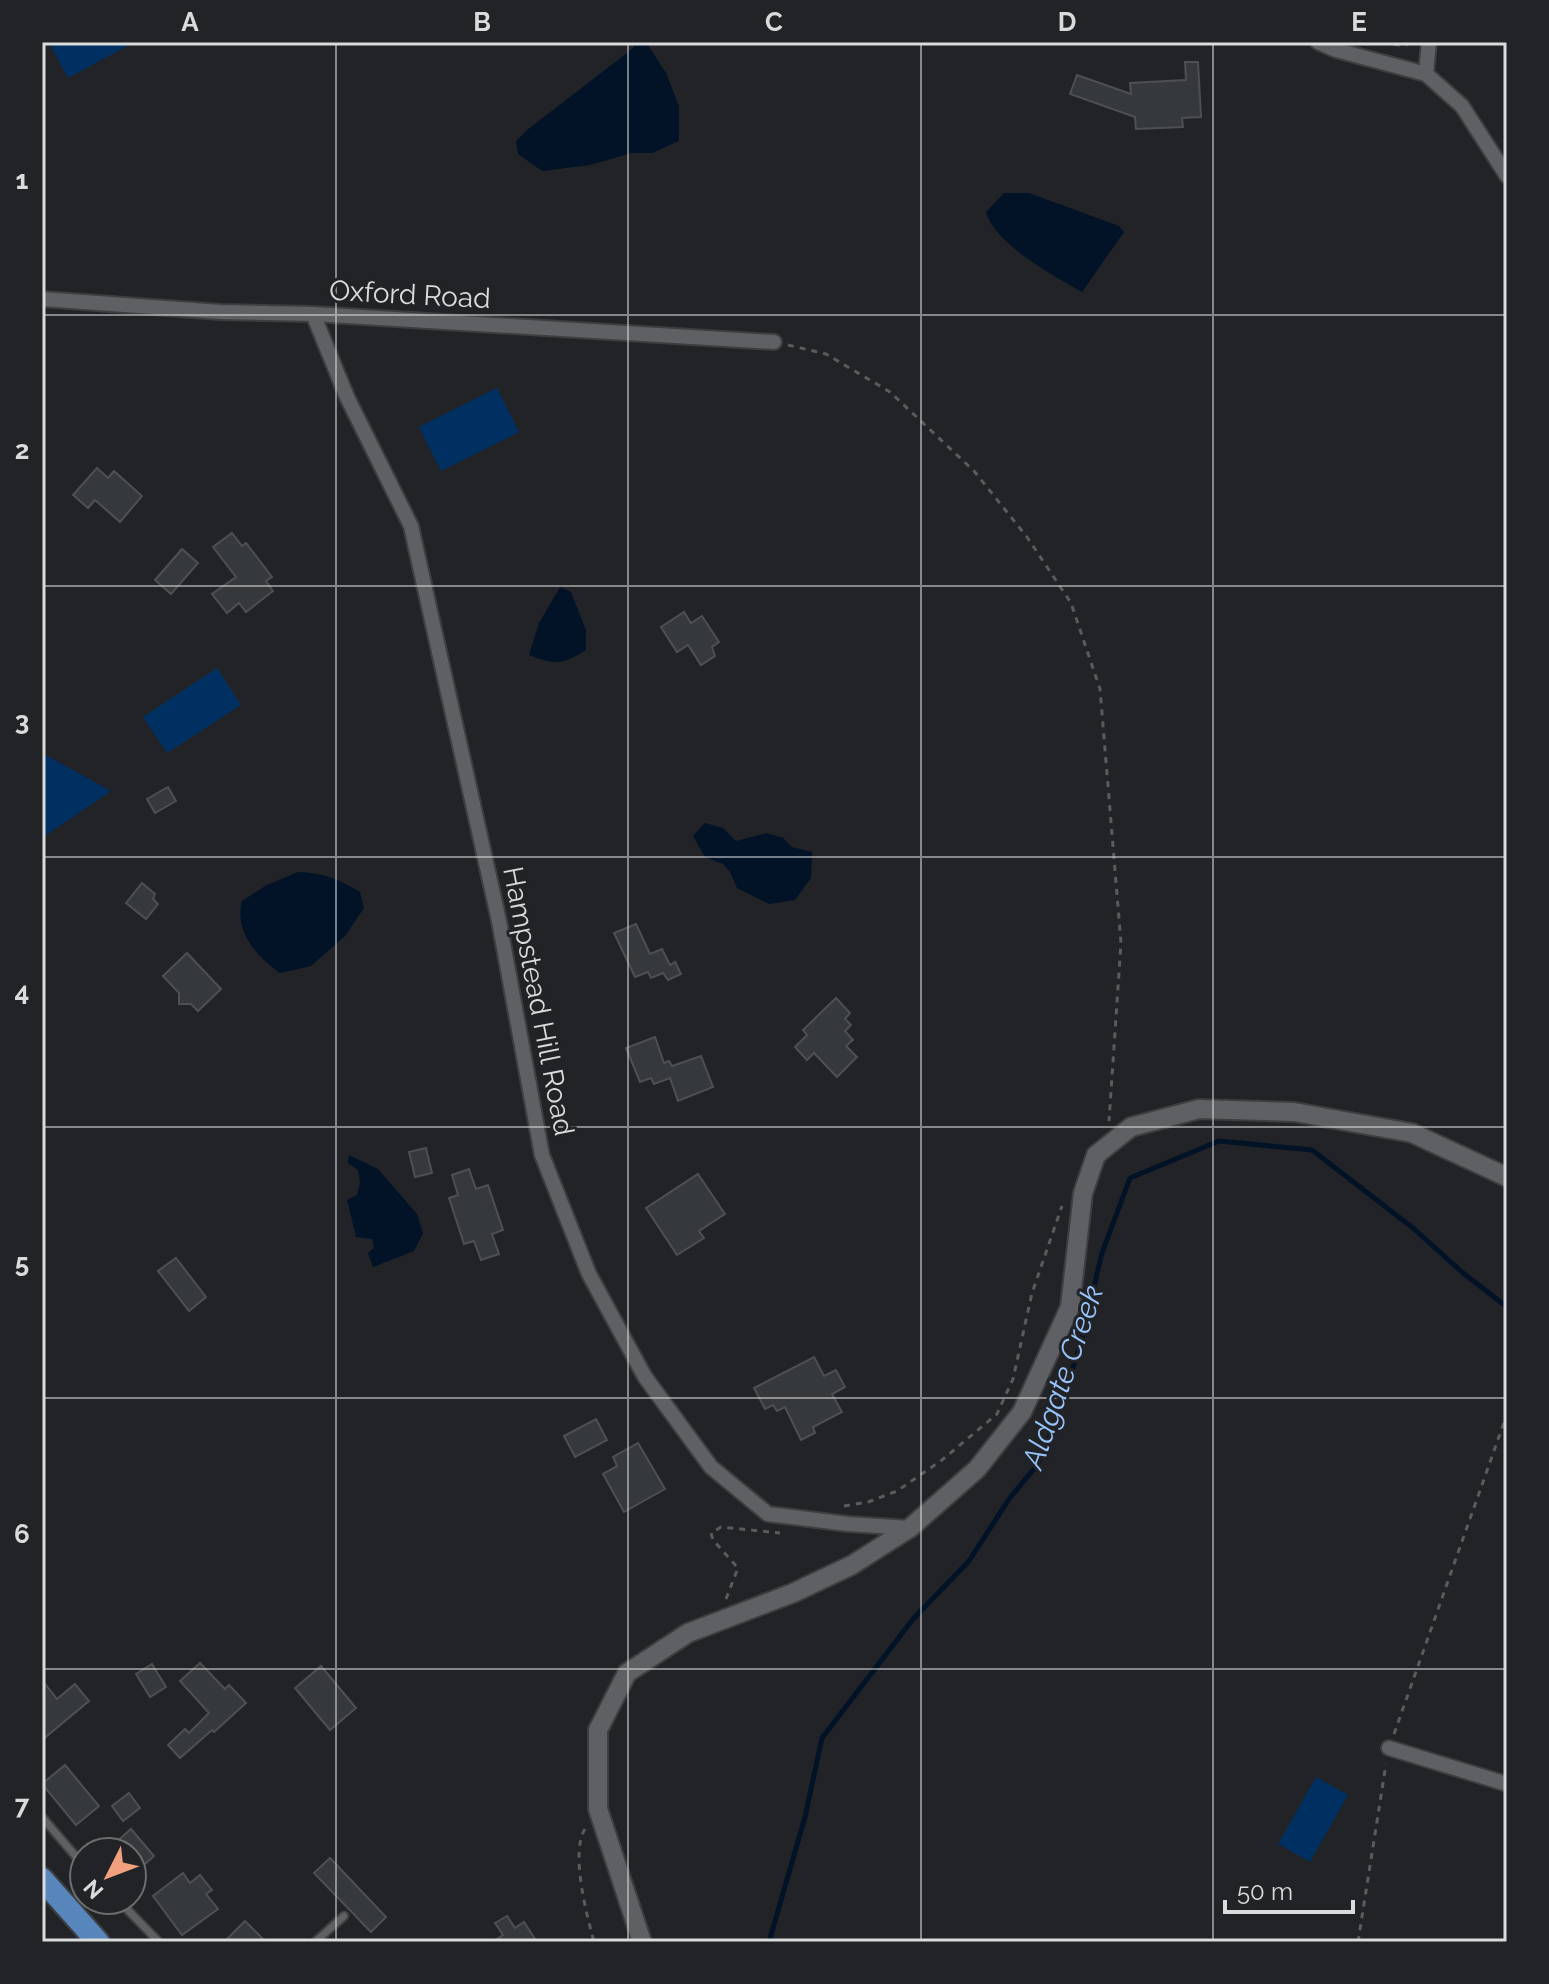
<svg xmlns="http://www.w3.org/2000/svg" width="1549" height="1984" font-family="Raleway,sans-serif">
<rect width="100%" height="100%" fill="#222326"/>
<g fill="#002f61">
<polygon points="59,42 135,42 68,78 51,46"/>
<polygon points="497,388 519,432 441,471 419,427"/>
<polygon points="217,668 241,705 167,753 143,717"/>
<polygon points="42,753 111,791 42,838"/>
<polygon points="1316,1777 1348,1795 1310,1862 1278,1844"/>
</g>
<g fill="#021227">
<polygon points="637,42 646,42 666,73 679,106 679,141 652,153 632,153 590,165 542,171 518,154 516,141 527,130 632,49"/>
<path d="M1004,193H1029L1119,226L1124,232L1082,292C1053,276 995,244 986,212Z"/>
<path d="M560,587L571,592L586,630V650C563,665 554,665 529,655L539,623Z"/>
<polygon points="705,823 723,828 736,841 767,833 783,838 792,847 812,852 811,878 795,900 769,904 737,888 730,872 723,864 705,857 693,836"/>
<path d="M298,872C323,873 339,879 360,892L364,908L345,936L311,966L280,973C256,956 234,931 242,901L267,885Z"/>
<polygon points="349,1155 378,1169 417,1214 423,1233 414,1251 373,1267 368,1253 374,1247 372,1239 356,1237 347,1200 357,1195 360,1183 358,1170 348,1163"/>
</g>
<g fill="none" stroke-linecap="round" stroke-linejoin="round">
<polyline stroke="#021227" stroke-width="5" points="769,1942 805,1817 822,1738 913,1619 969,1561 1009,1499 1037,1465 1054,1426 1079,1349 1102,1253 1130,1178 1219,1141 1312,1150 1413,1228 1463,1273 1507,1307"/>
</g>
<g fill="#36393b" stroke="#4d4f52" stroke-width="2">
<polygon points="1185,62 1198,62 1201,117 1182,118 1183,127 1136,129 1135,117 1070,94 1077,75 1131,94 1130,83 1186,80"/>
<polygon points="97,468 108,478 114,471 142,496 120,522 95,500 88,508 73,495"/>
<polygon points="232,533 242,546 246,543 272,577 266,581 273,591 246,612 239,603 227,613 212,594 236,577 213,547"/>
<polygon points="182,549 198,563 171,594 155,580"/>
<polygon points="684,612 691,623 702,616 719,642 712,647 715,656 701,665 688,645 677,652 661,627"/>
<polygon points="168,787 176,801 155,813 147,799"/>
<polygon points="142,883 155,894 153,899 158,904 146,919 126,903"/>
<polygon points="636,924 650,954 662,949 670,965 675,962 681,974 668,980 663,973 651,978 648,972 635,977 614,933"/>
<polygon points="187,953 221,989 198,1011 191,1004 179,1004 179,993 163,976"/>
<polygon points="836,998 850,1013 845,1019 851,1025 845,1031 853,1040 846,1046 857,1057 837,1077 814,1053 807,1060 795,1047 807,1035 803,1030"/>
<polygon points="655,1037 664,1063 669,1061 672,1066 701,1056 713,1087 678,1101 670,1078 654,1084 651,1078 640,1082 626,1048"/>
<polygon points="426,1148 432,1173 415,1177 409,1152"/>
<polygon points="469,1169 476,1189 488,1185 503,1230 492,1234 499,1254 481,1260 474,1241 464,1244 449,1198 458,1195 452,1175"/>
<polygon points="698,1174 725,1214 699,1231 704,1238 677,1255 646,1208"/>
<polygon points="176,1258 206,1297 189,1311 158,1271"/>
<polygon points="814,1357 824,1376 836,1370 845,1387 832,1394 842,1412 813,1427 815,1433 801,1440 785,1407 777,1411 773,1405 765,1409 754,1388"/>
<polygon points="596,1419 607,1440 575,1457 564,1436"/>
<polygon points="638,1443 665,1489 624,1512 603,1474 617,1466 613,1457"/>
<polygon points="200,1663 225,1689 229,1685 246,1703 214,1732 212,1730 180,1758 168,1745 185,1729 189,1733 209,1713 180,1681"/>
<polygon points="152,1664 166,1687 150,1697 136,1674"/>
<polygon points="321,1666 356,1708 330,1730 295,1688"/>
<polygon points="42,1680 57,1699 75,1684 89,1701 42,1740"/>
<polygon points="65,1765 99,1806 76,1825 42,1784"/>
<polygon points="129,1793 140,1808 123,1821 112,1806"/>
<polygon points="131,1829 154,1856 132,1876 132,1852 105,1852"/>
<polygon points="330,1858 386,1917 371,1932 314,1873"/>
<polygon points="183,1873 190,1883 200,1875 212,1890 206,1894 218,1909 182,1935 153,1896"/>
<polygon points="507,1916 515,1928 524,1922 537,1942 492,1942 503,1935 495,1923"/>
<polygon points="245,1921 266,1942 224,1942"/>
</g>
<g fill="none" stroke-linecap="round" stroke-linejoin="round">
<g stroke="#3c3e40" stroke-width="11">
<g id="lane">
<polyline points="42,1817 84,1866"/>
<polyline points="118,1900 159,1942"/>
<polyline points="315,1942 344,1916"/>
</g>
</g>
<g stroke="#3c3e40" stroke-width="18">
<g id="street">
<polyline points="1318,42 1336,50 1426,74 1462,106 1507,176"/>
<polyline points="1426,74 1429,42"/>
<polyline points="42,299 221,312 313,314 774,342"/>
<polyline points="313,314 347,397 411,526 499,921 542,1155 589,1274 645,1377 711,1467 768,1514 848,1524 910,1528"/>
<polyline points="1389,1748 1507,1784"/>
</g>
</g>
<g stroke="#3c3e40" stroke-width="22">
<polyline id="secondary" points="642,1942 598,1809 598,1730 627,1673 688,1633 793,1593 852,1565 910,1528 977,1469 1022,1412 1070,1307 1083,1193 1096,1155 1131,1127 1199,1109 1294,1112 1412,1133 1507,1177"/>
</g>
<g stroke="#3c3e40" stroke-width="26">
<polyline id="primary" points="42,1879 98,1942"/>
</g>
<g stroke="#5a5b5d" stroke-width="3" stroke-dasharray="6 6" stroke-linecap="butt">
<polyline points="1382,42 1404,46 1412,42"/>
<polyline points="788,345 826,354 890,392 974,471 1027,537 1071,603 1100,689 1121,943 1109,1121"/>
<polyline points="844,1506 868,1502 897,1491 942,1460 997,1414 1013,1379 1032,1293 1062,1206"/>
<polyline points="726,1599 738,1568 713,1540 711,1533 721,1527 780,1533"/>
<polyline points="1394,1734 1507,1414"/>
<path d="M585,1829C570,1852 587,1916 594,1942"/>
<polyline points="1358,1942 1386,1764"/>
</g>
<use href="#lane" stroke="#5e6063" stroke-width="7"/>
<use href="#street" stroke="#5e6063" stroke-width="14"/>
<use href="#secondary" stroke="#5e6063" stroke-width="18"/>
<use href="#primary" stroke="#5786bc" stroke-width="22"/>
</g>
<path fill="none" stroke="#d9dbdc" stroke-width="2" stroke-opacity="0.55" d="M336,42V1942M628,42V1942M921,42V1942M1213,42V1942M42,315H1507M42,586H1507M42,857H1507M42,1127H1507M42,1398H1507M42,1669H1507"/>
<g text-anchor="middle" stroke-width="6" stroke-linejoin="round" paint-order="stroke">
<g font-size="28" fill="#d9dbdc" stroke="#222326">
<text transform="translate(410 294) rotate(3)" y="10">Oxford Road</text>
<text transform="translate(539 1001) rotate(79)" y="10">Hampstead Hill Road</text>
</g>
<g font-size="30" font-style="italic" fill="#97c4fb" stroke="#222326">
<text transform="translate(1063 1377) rotate(-71)" y="10">Aldgate Creek</text>
</g>
</g>
<rect width="1549" height="1984" fill="none" stroke="#222326" stroke-width="88"/>
<g transform="translate(108 1876) rotate(228)"><circle r="38" fill="#222326" stroke="#6b6d6f" stroke-width="2"/>
<path d="M0-6L14 30L0 20L-14 30Z" fill="#f2a17e"/>
<text y="-12" font-size="22" font-weight="bold" text-anchor="middle" fill="#d9dbdc">N</text>
</g>
<path d="M1225 1900v12h128v-12" fill="none" stroke="#d9dbdc" stroke-width="4"/>
<text x="1237" y="1900" font-size="24" fill="#d9dbdc" stroke="#222326" stroke-width="6" paint-order="stroke">50 m</text>
<rect x="44" y="44" width="1461" height="1896" fill="none" stroke="#d9dbdc" stroke-width="3"/>
<g font-size="26" text-anchor="middle" font-weight="bold" fill="#d9dbdc">
<text x="190" y="31">A</text>
<text x="482" y="31">B</text>
<text x="774" y="31">C</text>
<text x="1067" y="31">D</text>
<text x="1359" y="31">E</text>
<text x="22" y="189">1</text>
<text x="22" y="459">2</text>
<text x="22" y="730">3</text>
<text x="22" y="1001">4</text>
<text x="22" y="1272">5</text>
<text x="22" y="1543">6</text>
<text x="22" y="1814">7</text>
</g>
</svg>
